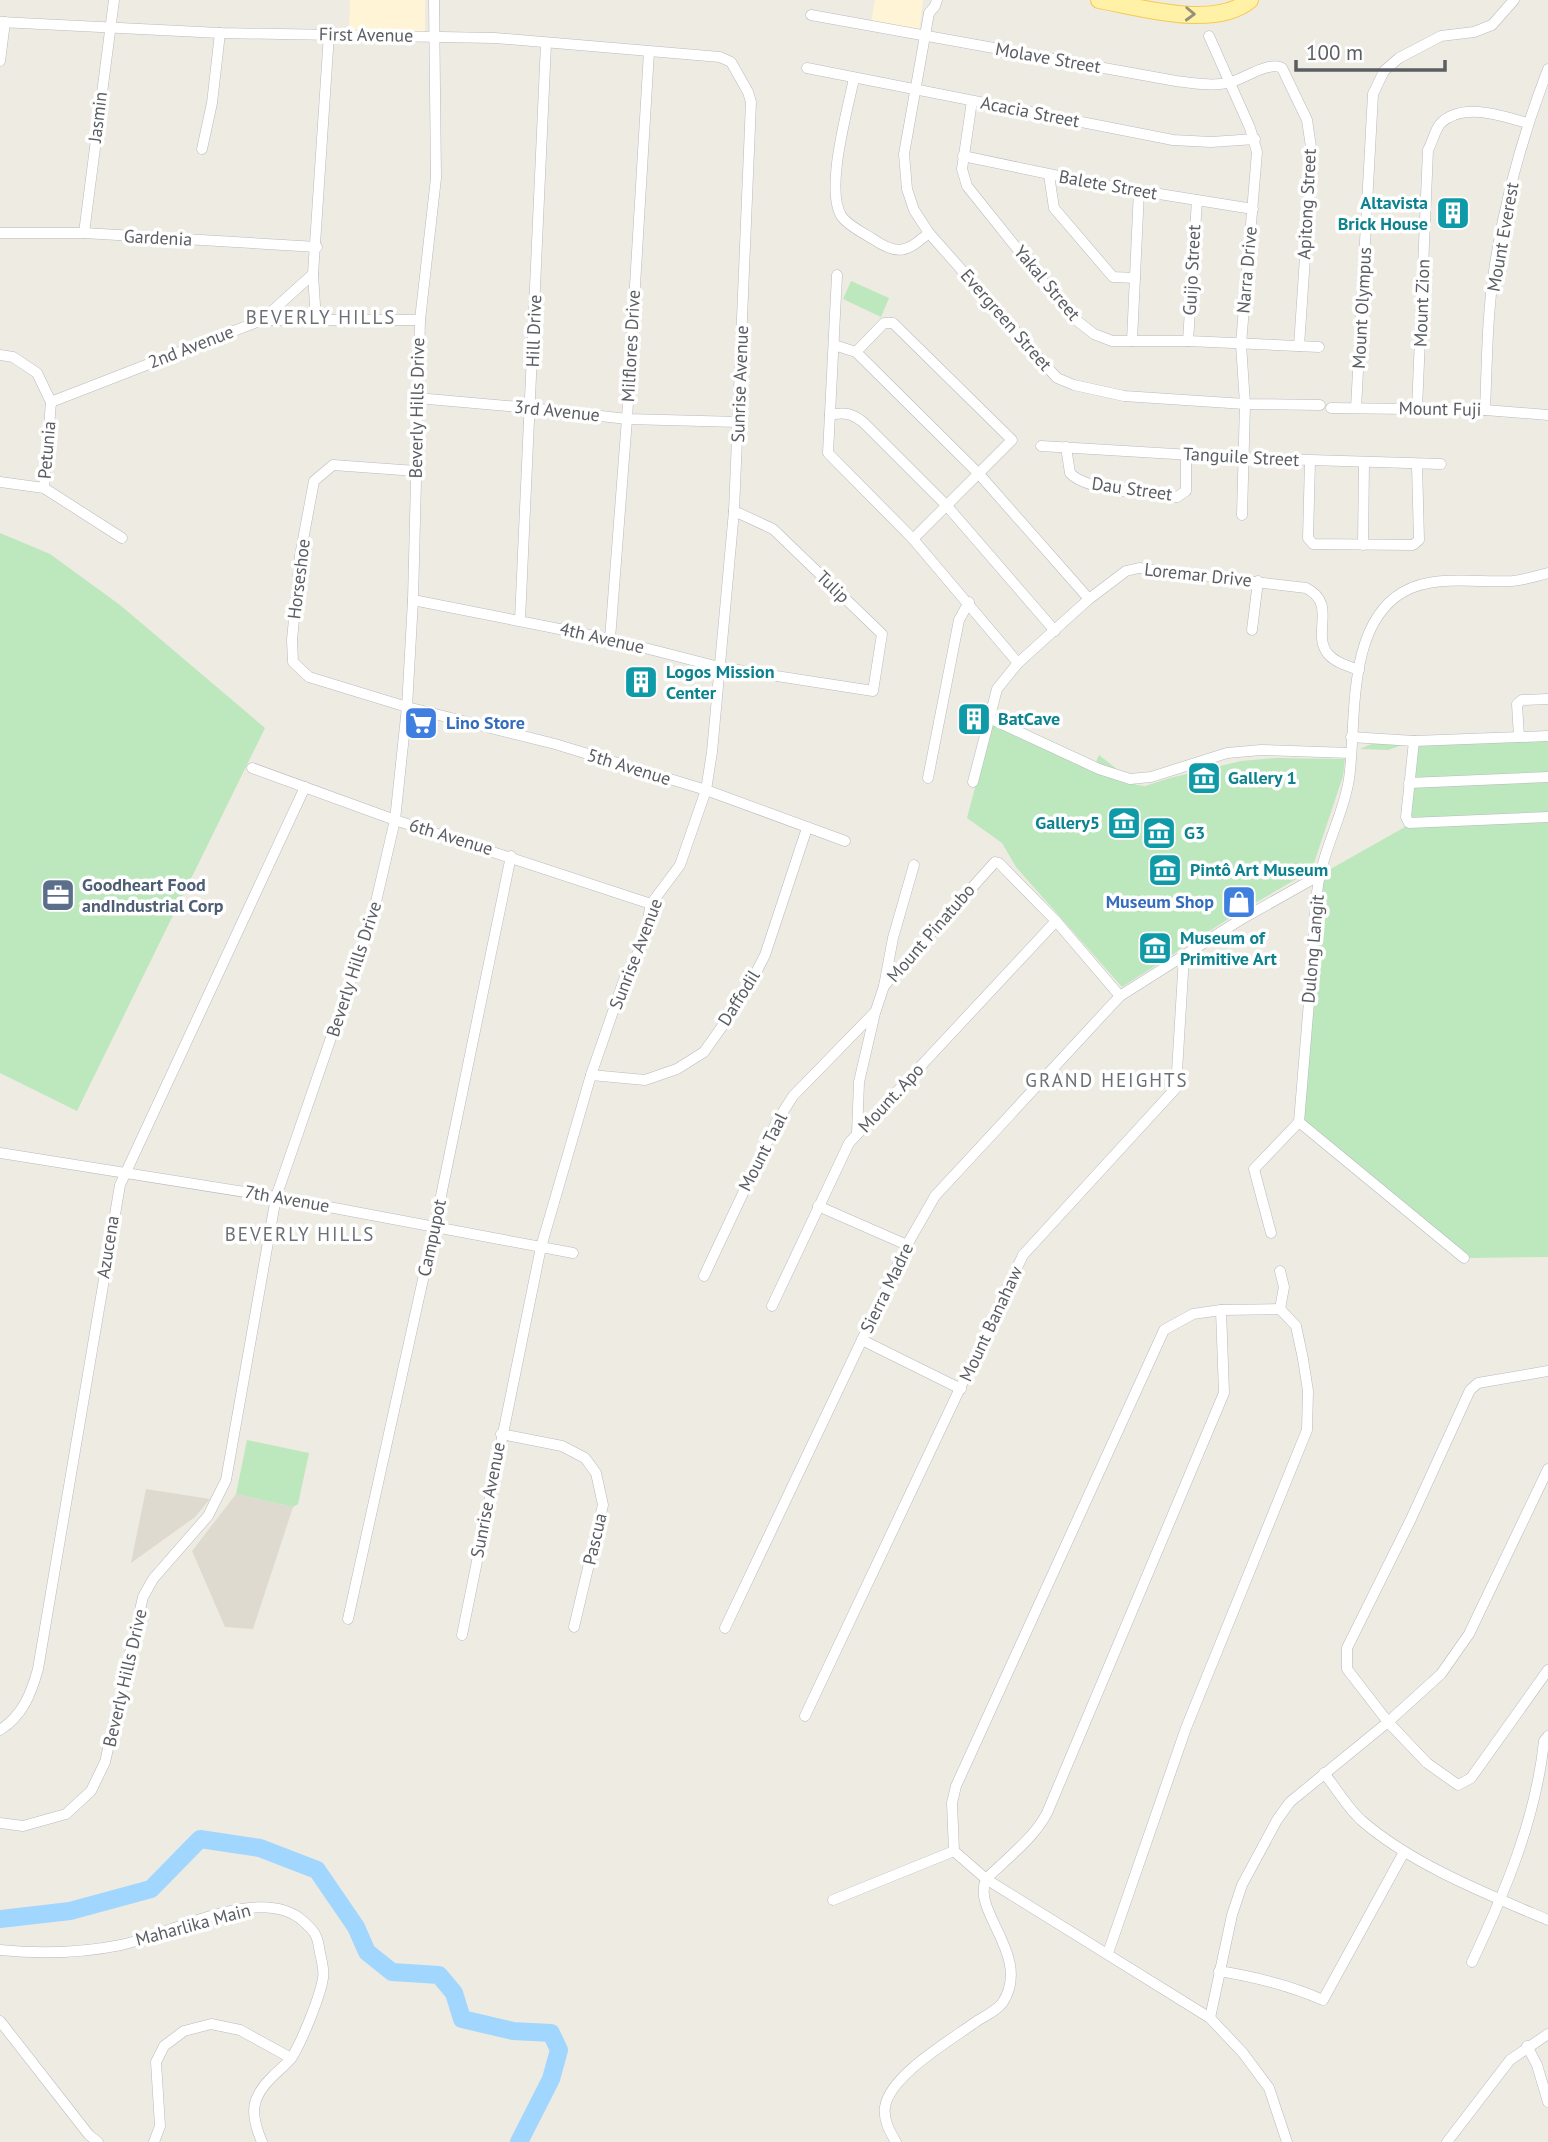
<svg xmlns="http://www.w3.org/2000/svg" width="1548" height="2142" font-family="'PT Sans',sans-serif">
<rect width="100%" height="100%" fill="#eeebe2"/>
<g fill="#fff5d6">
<polygon points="350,0 425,0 425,33 349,32"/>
<polygon points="875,0 923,0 919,32 871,23"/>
</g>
<g fill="#dedad0">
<polygon points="146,1489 210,1499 195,1517 131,1563"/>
<polygon points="236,1494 293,1507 253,1629 225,1627 192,1551"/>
</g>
<g fill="#bde7bd">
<polygon points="851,281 889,298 881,317 843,299"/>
<polygon points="0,533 50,554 120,605 265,728 77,1111 0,1073"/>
<polygon points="993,719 1092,772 1099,755 1137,785 1145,786 1170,778 1241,761 1275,758 1345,759 1343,776 1313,866 1305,874 1236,914 1122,987 1016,867 1002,843 967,818"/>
<polygon points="1548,738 1548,1257 1464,1258 1299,1122 1320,875 1412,823 1409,783 1413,741 1388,750 1360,749 1383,739"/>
<polygon points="247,1440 309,1453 298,1504 293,1507 236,1494"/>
</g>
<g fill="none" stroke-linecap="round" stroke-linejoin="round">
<polyline stroke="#a1d6ff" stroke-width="18" points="0,1919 70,1911 151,1889 200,1839 260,1848 317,1870 356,1927 367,1952 392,1972 439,1975 454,1993 462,2019 513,2031 551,2033 559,2050 551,2079 519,2142"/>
<g stroke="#b7babf" stroke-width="11">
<g id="minor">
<polyline points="929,13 904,154 907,189 914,210 929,233 1057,378 1074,385 1124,396 1245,404 1320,405"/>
<polyline points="929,13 935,6 937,0"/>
<path d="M811,15L1176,81C1193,83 1213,87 1231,82C1246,78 1268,61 1282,68L1307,120L1312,154L1299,346"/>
<polyline points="0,22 220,33 495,38 720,57 731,62 748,92 751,102 734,511 712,752 706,790 680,865 651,904 643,944 626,974 591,1075 541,1247 462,1635"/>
<polyline points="1209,36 1250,128 1257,152 1241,344 1245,404 1242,515"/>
<polyline points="0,61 5,22"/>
<polyline points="807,68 1173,140 1211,142 1255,139"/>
<path d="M854,78C848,109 824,191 842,217C849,226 863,233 873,239C899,257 907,251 929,233"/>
<polyline points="972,101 962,169 967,186 1071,316 1094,334 1112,341 1188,341 1319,347"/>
<polyline points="202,149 212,103 220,33"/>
<polyline points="963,156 1097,184 1253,209"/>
<polyline points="1049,175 1054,208 1113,277 1135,278"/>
<polyline points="0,233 84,233 317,247"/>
<polyline points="84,233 114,0"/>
<polyline points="837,275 828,453 913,539 1018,663"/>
<polyline points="262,320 313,274"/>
<polyline points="316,321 313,274 329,34"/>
<polyline points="1132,341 1139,190"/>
<polyline points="1188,341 1197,200"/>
<polyline points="834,345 856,352 979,474 1089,599"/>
<polyline points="856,352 884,323 893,323 1012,440 913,539"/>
<polyline points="0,355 13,357 37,373 51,402 44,488"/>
<polyline points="417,398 531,408 627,419 739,422"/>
<polyline points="51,402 262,320 420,320"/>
<polyline points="1331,408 1485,410 1548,415"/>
<polyline points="1356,408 1373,94 1384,71 1399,58 1441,36 1474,32 1492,25 1514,0"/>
<path d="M1417,409L1428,150C1432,143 1435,130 1440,124C1461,101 1503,116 1527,123"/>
<path d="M1485,410C1487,364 1487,316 1494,271C1504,202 1523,134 1548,69"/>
<path d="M830,415C845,412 851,413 863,422L947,506L1055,631"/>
<polyline points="1041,446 1242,458 1441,464"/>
<path d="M1066,447L1070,473C1087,492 1151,493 1177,497L1186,491V455"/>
<polyline points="1310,461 1308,538 1313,544 1413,545 1419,540 1417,465"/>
<polyline points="416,471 333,465 314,481 300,556 292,640 293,662 309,677 407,707 555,744 706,790 845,841"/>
<polyline points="0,482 44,488 122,538"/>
<polyline points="1363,545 1364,463"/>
<polyline points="413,600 610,639 719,667 873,691 882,634 773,529 734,511"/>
<polyline points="520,620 546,43"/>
<polyline points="1252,630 1258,581"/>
<polyline points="610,639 627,419 649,52"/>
<polyline points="989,718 1099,769 1130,779 1151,777 1227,753 1261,750 1350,753"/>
<polyline points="1351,737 1414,741 1548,736"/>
<polyline points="1519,737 1517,704 1522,700 1548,699"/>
<polyline points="1414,741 1406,817 1409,823 1548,817"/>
<polyline points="252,768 395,820 651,904"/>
<polyline points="928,778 959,620 969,602"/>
<path d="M973,782L997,689L1018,663L1089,599L1126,571L1139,568L1306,588C1338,604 1311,633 1328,654C1336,663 1348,666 1359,670"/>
<polyline points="1409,783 1548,777"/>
<polyline points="884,986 893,938 914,865"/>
<polyline points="591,1075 645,1080 677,1069 704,1052 745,994 765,955 807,828"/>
<path d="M1299,1122C1304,1066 1308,1010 1313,954C1315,928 1314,900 1320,875C1327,842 1344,812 1349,779C1357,723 1345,626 1403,592C1435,574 1476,583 1512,581C1524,580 1536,576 1548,573"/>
<polyline points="1299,1122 1464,1258"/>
<polyline points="857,1134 859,1082 875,1013 884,986 995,862 999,863 1056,921 1120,996"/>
<polyline points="0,1153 276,1197 573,1253"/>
<polyline points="818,1206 907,1245"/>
<polyline points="1271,1233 1254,1169 1299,1122"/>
<polyline points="1280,1271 1284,1287 1280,1309"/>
<polyline points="704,1276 776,1123 793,1096 874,1013"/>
<polyline points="772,1306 849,1143 1056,921"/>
<polyline points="862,1340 961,1389"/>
<polyline points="1548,1371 1478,1383 1470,1390 1411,1519 1347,1648 1347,1669 1388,1722 1427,1763 1458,1785 1471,1778 1548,1670"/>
<polyline points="501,1434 562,1446 585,1458 596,1473 603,1505 574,1627"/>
<polyline points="348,1619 435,1225 511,856"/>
<polyline points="725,1628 907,1245 935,1196 1120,996 1240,920 1320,875"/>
<polyline points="805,1716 1023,1255 1176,1088 1184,956"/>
<path d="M0,1730C23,1715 31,1694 38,1669L120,1185L305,787"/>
<path d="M1324,1773C1336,1788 1347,1807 1361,1820C1411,1864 1487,1894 1548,1920"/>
<polyline points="0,1823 23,1826 66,1814 91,1791 105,1762 143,1597 153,1579 208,1516 226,1480 276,1197 372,919 395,820 407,707 413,600 420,320 436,178 434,0"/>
<polyline points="833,1900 954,1851"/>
<path d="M0,1950C40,1954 81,1953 121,1945C170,1935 260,1883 303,1921C313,1930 317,1934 319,1947C320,1956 325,1969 323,1978C320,1997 302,2041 292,2057C287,2064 279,2070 273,2076C250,2098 250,2114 262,2142"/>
<polyline points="1108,1953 1186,1728 1307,1430 1308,1391 1303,1359 1296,1326 1280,1309 1221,1310 1193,1314 1164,1330 956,1786 952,1803 954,1851 986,1879 1210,2018 1243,2053 1269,2088 1287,2142"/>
<path d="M1472,1962C1505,1892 1536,1819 1544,1741L1548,1736"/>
<path d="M1219,1971C1256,1977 1289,1985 1323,2000L1404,1852"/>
<polyline points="1210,2018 1232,1915 1242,1885 1277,1820 1290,1802 1388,1722 1441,1674 1469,1634 1548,1469"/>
<polyline points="0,2021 89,2135 98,2142"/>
<polyline points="1527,2046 1537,2065 1548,2102"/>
<polyline points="154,2142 160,2126 156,2062 164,2046 184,2031 211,2024 240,2030 291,2058"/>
<path d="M896,2142C890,2132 883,2120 885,2107C890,2075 951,2040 977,2021C985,2016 998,2010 1003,2002C1032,1956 971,1911 986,1880C989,1875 997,1869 1001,1865C1018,1849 1036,1834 1047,1813L1224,1393L1221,1310"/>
<polyline points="1447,2142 1510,2060 1548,2034"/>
</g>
</g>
<g stroke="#f7c952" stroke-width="18">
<path id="primary" d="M1099,0C1140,7 1214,30 1250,0"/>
</g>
<use href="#minor" stroke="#fff" stroke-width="10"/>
<use href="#primary" stroke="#fff1a6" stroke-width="16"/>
</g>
<defs><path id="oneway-chevron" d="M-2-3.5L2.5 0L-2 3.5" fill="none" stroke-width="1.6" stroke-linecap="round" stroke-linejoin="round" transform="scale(1.75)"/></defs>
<use stroke="#94917a" href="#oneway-chevron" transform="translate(1190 14) rotate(2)"/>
<defs>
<g id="building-square" transform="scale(1.75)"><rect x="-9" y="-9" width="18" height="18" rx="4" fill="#0f9aa8" stroke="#fff"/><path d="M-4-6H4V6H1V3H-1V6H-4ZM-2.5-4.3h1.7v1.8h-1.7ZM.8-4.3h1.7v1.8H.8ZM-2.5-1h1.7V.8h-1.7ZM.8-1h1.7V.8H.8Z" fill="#fff"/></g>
<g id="supermarket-square" transform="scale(1.75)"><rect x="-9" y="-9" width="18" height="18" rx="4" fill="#3f7fe0" stroke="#fff"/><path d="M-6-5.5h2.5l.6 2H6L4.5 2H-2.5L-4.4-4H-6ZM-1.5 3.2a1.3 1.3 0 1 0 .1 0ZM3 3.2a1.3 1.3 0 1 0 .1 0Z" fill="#fff"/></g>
<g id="museum-square" transform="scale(1.75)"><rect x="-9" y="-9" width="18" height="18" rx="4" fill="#0f9aa8" stroke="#fff"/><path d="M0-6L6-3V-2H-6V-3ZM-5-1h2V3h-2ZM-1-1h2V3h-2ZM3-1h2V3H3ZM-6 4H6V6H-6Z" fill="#fff"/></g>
<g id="office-square" transform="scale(1.75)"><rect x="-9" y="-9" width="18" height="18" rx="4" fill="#5c6f8a" stroke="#fff"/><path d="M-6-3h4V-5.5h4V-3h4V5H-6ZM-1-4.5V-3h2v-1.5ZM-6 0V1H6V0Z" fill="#fff"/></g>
<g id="shop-square" transform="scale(1.75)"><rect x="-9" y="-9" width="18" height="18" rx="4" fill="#3f7fe0" stroke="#fff"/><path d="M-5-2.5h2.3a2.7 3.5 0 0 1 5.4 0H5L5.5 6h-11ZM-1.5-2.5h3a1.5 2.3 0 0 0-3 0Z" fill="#fff"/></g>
</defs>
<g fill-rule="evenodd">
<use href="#building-square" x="1453" y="213"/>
<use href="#building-square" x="641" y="682"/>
<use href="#building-square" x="974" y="719"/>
<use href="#supermarket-square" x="421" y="723"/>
<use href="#museum-square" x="1204" y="778"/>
<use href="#museum-square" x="1124" y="823"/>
<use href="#museum-square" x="1159" y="833"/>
<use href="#museum-square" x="1165" y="870"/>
<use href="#office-square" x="58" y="895"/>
<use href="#shop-square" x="1239" y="902"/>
<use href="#museum-square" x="1155" y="948"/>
</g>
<g text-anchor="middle" stroke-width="7" stroke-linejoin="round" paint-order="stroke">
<g font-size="18" fill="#5a5e63" stroke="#fff">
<text transform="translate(366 35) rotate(1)" y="6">First Avenue</text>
<text transform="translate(1048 58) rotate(10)" y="6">Molave Street</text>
<text transform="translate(1030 112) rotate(11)" y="6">Acacia Street</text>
<text transform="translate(98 117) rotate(-83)" y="6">Jasmin</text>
<text transform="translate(1108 185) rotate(10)" y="6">Balete Street</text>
<text transform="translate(1307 204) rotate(-87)" y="6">Apitong Street</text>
<text transform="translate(1503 237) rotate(-80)" y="6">Mount Everest</text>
<text transform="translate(158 238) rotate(3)" y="6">Gardenia</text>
<text transform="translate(1192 270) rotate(-87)" y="6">Guijo Street</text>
<text transform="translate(1247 270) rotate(-85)" y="6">Narra Drive</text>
<text transform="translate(1047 283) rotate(50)" y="6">Yakal Street</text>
<text transform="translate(1422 303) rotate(-88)" y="6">Mount Zion</text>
<text transform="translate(1362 308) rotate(-87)" y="6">Mount Olympus</text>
<text transform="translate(1006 320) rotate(49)" y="6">Evergreen Street</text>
<text transform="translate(534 331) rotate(-88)" y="6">Hill Drive</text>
<text transform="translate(631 346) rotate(-87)" y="6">Milflores Drive</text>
<text transform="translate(191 347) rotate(-21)" y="6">2nd Avenue</text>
<text transform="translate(740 384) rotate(-88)" y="6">Sunrise Avenue</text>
<text transform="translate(417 408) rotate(-89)" y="6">Beverly Hills Drive</text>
<text transform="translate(1440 409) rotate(1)" y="6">Mount Fuji</text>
<text transform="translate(557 411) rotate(6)" y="6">3rd Avenue</text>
<text transform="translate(47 450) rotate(-85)" y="6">Petunia</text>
<text transform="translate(1241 457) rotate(3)" y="6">Tanguile Street</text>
<text transform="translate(1132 489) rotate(8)" y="6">Dau Street</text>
<text transform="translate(1198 575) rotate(6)" y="6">Loremar Drive</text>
<text transform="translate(299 579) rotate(-83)" y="6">Horseshoe</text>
<text transform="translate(833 587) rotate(44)" y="6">Tulip</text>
<text transform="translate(602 638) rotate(13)" y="6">4th Avenue</text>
<text transform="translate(629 767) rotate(17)" y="6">5th Avenue</text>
<text transform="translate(451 837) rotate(17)" y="6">6th Avenue</text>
<text transform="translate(931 933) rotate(-49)" y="6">Mount Pinatubo</text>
<text transform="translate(1313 949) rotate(-85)" y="6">Dulong Langit</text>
<text transform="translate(636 954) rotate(-69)" y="6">Sunrise Avenue</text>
<text transform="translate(354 969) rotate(-72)" y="6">Beverly Hills Drive</text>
<text transform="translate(739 998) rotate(-58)" y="6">Daffodil</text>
<text transform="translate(891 1098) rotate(-47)" y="6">Mount. Apo</text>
<text transform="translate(763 1152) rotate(-63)" y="6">Mount Taal</text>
<text transform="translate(287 1199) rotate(10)" y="6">7th Avenue</text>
<text transform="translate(432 1238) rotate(-78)" y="6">Campupot</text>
<text transform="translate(108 1247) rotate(-81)" y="6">Azucena</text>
<text transform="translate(887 1288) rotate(-64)" y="6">Sierra Madre</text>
<text transform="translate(991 1324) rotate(-65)" y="6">Mount Banahaw</text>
<text transform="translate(488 1500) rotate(-79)" y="6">Sunrise Avenue</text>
<text transform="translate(595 1539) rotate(-77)" y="6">Pascua</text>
<text transform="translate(125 1678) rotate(-77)" y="6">Beverly Hills Drive</text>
<text transform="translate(193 1925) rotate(-15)" y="6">Maharlika Main</text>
</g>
<g font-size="18" font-weight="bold" fill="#0d838f" stroke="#fff" text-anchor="start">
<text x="1428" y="209" text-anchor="end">Altavista<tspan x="1428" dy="21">Brick House</tspan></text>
<text x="666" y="678">Logos Mission<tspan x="666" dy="21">Center</tspan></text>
<text x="998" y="725">BatCave</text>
<text x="1228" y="784">Gallery 1</text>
<text x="1100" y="829" text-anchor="end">Gallery5</text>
<text x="1184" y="839">G3</text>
<text x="1190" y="876">Pintô Art Museum</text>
<text x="1180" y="944">Museum of<tspan x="1180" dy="21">Primitive Art</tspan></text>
</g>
<g font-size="18" font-weight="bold" fill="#366cbe" stroke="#fff" text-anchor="start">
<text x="446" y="729">Lino Store</text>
<text x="1214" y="908" text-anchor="end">Museum Shop</text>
</g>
<g font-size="18" font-weight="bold" fill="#4e5e75" stroke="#fff" text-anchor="start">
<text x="82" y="891">Goodheart Food<tspan x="82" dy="21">andIndustrial Corp</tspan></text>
</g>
<g font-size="19" letter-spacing="2" fill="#6b7076" stroke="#fff">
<text x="321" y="324">BEVERLY HILLS</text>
<text x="1107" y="1087">GRAND HEIGHTS</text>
<text x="300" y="1241">BEVERLY HILLS</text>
</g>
</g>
<path d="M1296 60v10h149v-10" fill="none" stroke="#5a5e63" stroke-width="3.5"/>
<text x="1306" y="60" font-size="21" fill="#5a5e63" stroke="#ffffff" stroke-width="5" paint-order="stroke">100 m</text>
</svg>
